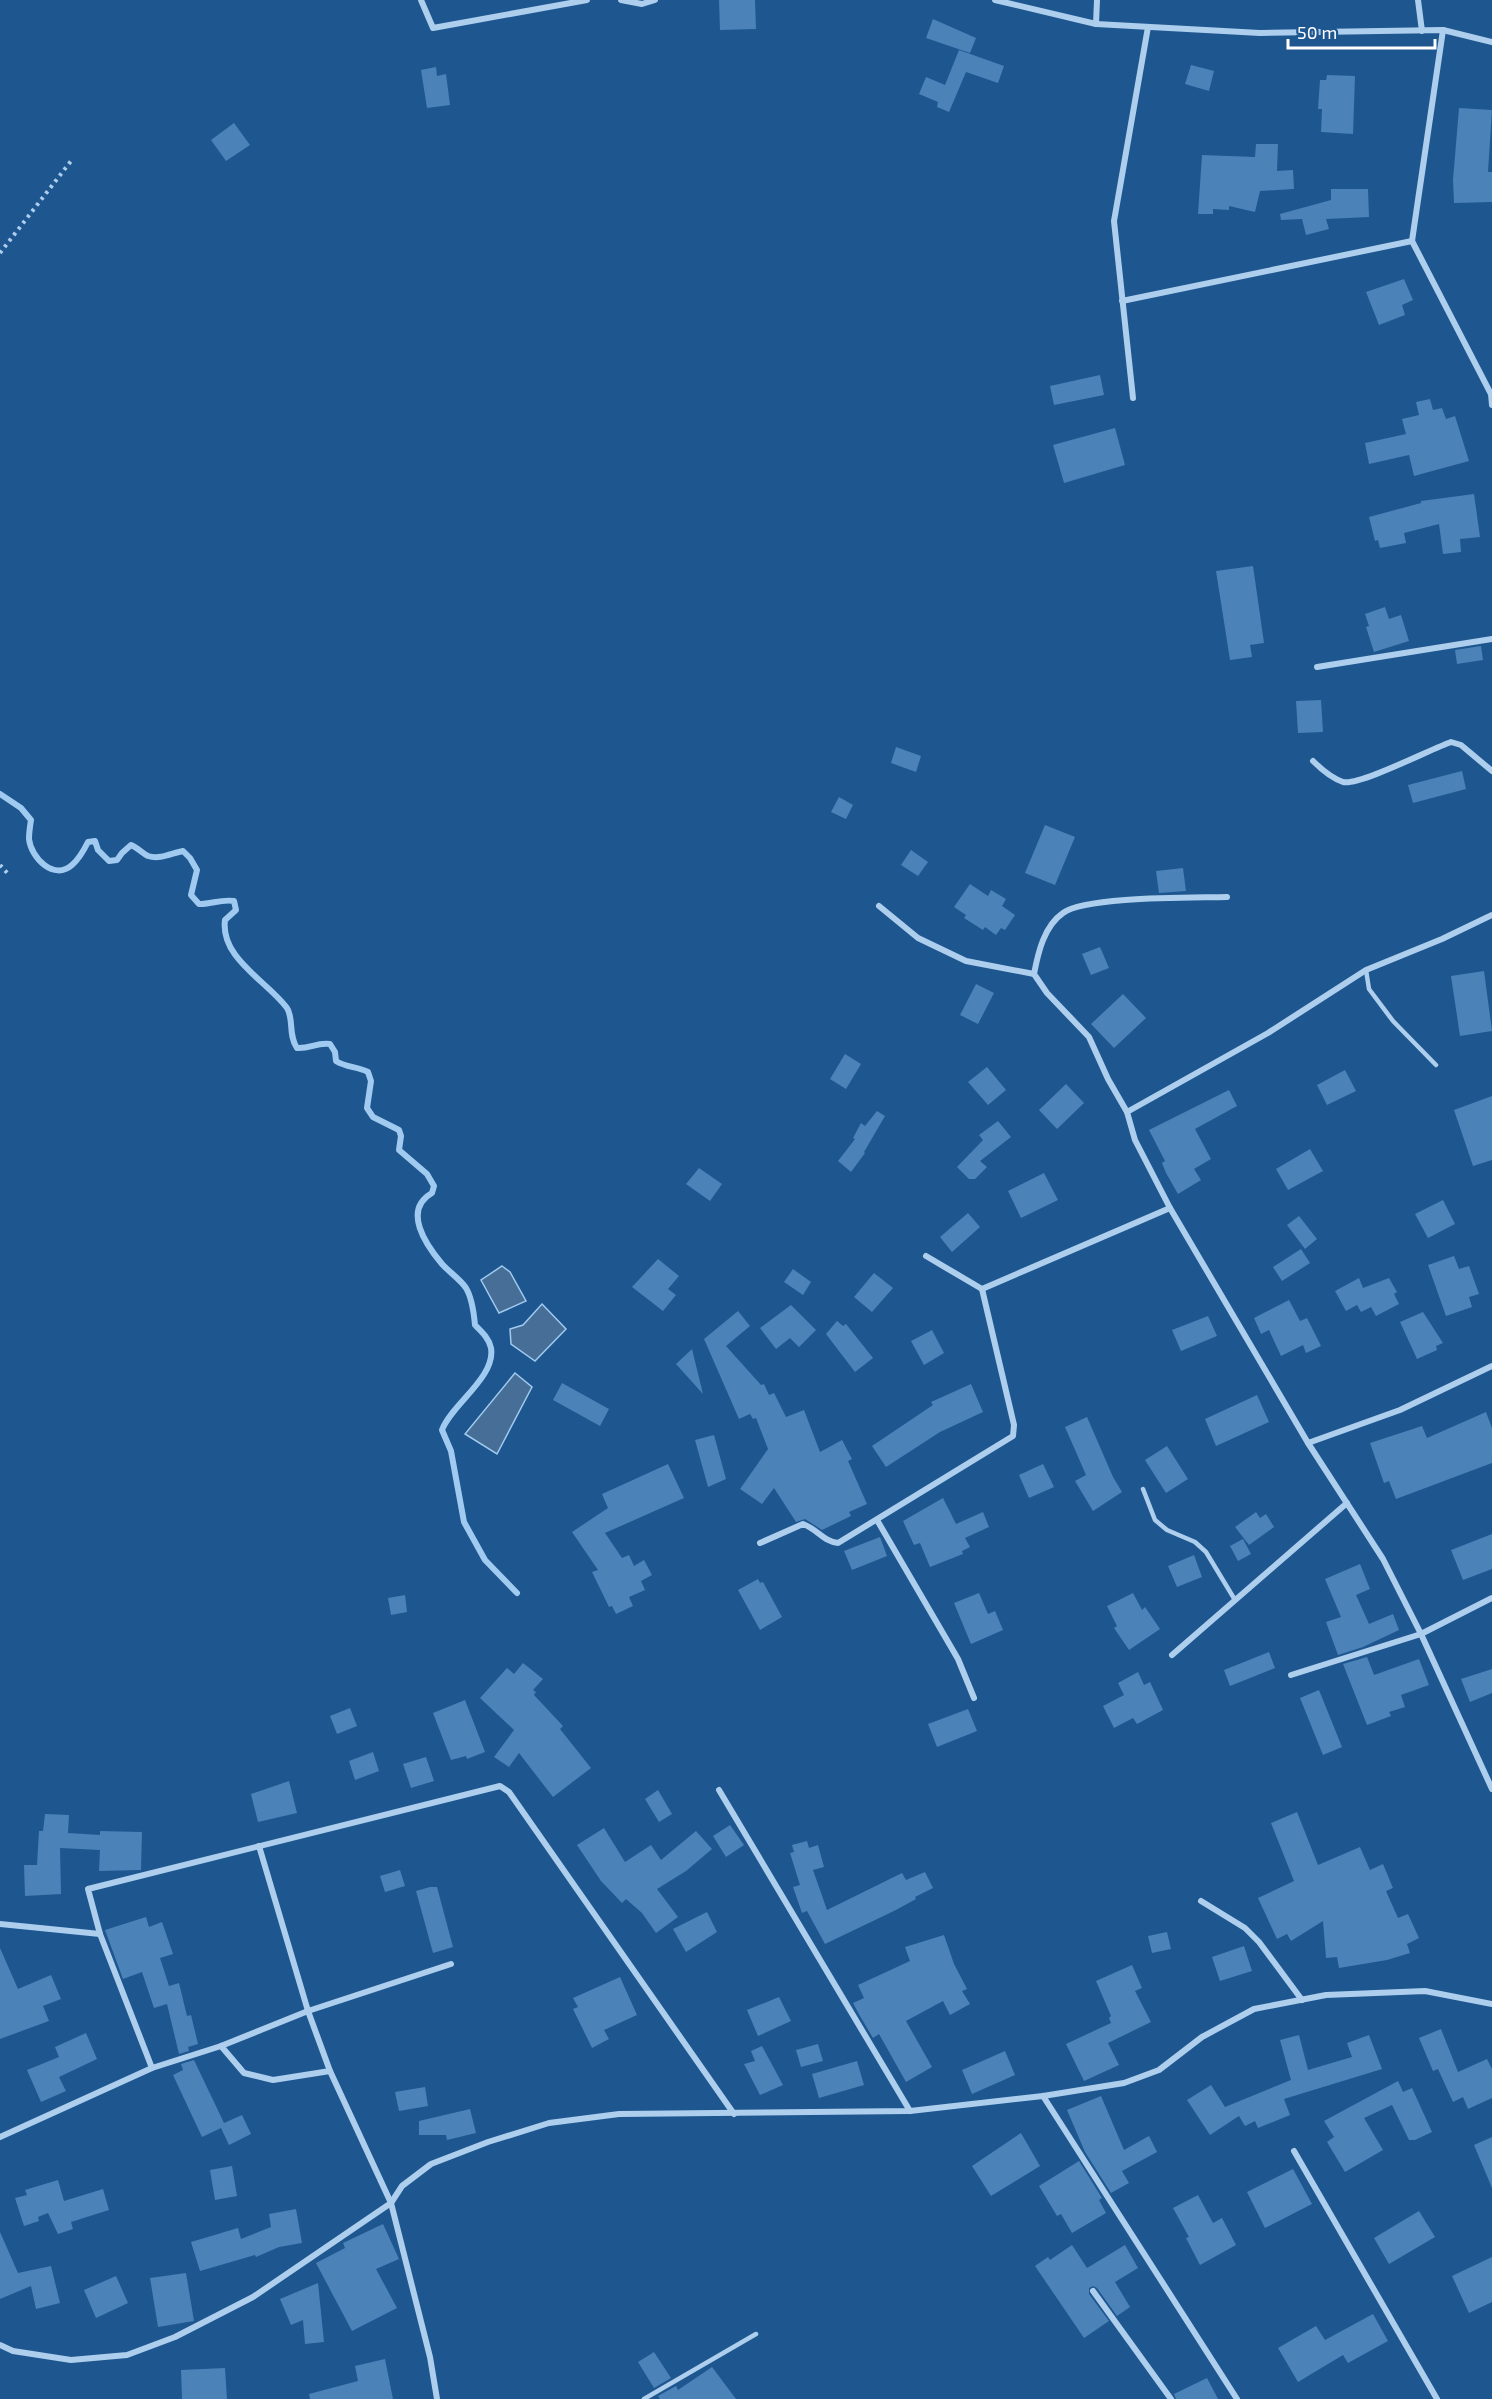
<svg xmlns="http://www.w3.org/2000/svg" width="1492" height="2399" font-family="'Exo 2',sans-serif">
<rect width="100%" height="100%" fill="#1e568f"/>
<g fill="#466e96" stroke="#a0caef" stroke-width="1.5">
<polygon points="502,1266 510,1272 526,1301 499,1313 481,1280"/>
<polygon points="542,1304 566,1329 535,1361 511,1344 510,1329 523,1325"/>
<polygon points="515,1373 532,1387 497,1454 465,1434"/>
</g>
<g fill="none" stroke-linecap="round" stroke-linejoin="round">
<path stroke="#a0caef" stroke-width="6" d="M0,794L21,808L31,820C30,826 29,833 29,839C31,858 54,881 72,865C79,859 84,850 88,842L95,841L98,850L109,861L117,860L122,853L131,845C138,848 142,853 148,856C160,860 172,853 183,851L190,858L197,870L191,895L199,904C212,904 221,899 234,901L236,910L225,920C220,958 267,981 287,1008C294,1019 288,1035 297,1048C310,1049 317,1042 330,1044L335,1052L336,1061C347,1068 357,1066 368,1072L371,1081L367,1108L373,1117L399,1130L401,1136L399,1150L427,1174L434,1186L432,1193C402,1210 426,1245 442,1264C449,1272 460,1279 466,1288C472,1298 474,1314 475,1325C481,1331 489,1338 491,1348C496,1377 451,1405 442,1430L451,1451L464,1522L485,1560L517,1593"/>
</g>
<g fill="#4b82b8">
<polygon points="719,0 755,0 756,29 720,30"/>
<polygon points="933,19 976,38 970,53 926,38"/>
<polygon points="959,50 1004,66 998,83 966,72 949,112 937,107 938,102 919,94 926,77 945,85"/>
<polygon points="1191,65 1214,71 1209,91 1185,84"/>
<polygon points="436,67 437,76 446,74 450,105 427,108 421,70"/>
<polygon points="1327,75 1355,76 1353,134 1321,132 1322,109 1318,109 1320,80 1326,80"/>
<polygon points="1459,108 1492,110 1488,172 1492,172 1492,202 1454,203 1453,180"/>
<polygon points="234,123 250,145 226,161 211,140"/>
<polygon points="1256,144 1278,144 1277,171 1293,170 1294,189 1260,191 1255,212 1229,206 1229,210 1213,209 1213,214 1198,214 1202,155 1255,157"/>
<polygon points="1331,189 1368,189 1369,217 1326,219 1329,229 1306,235 1302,219 1281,220 1280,214 1331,200"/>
<polygon points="1404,279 1413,300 1402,305 1405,315 1379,325 1366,292"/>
<polygon points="1100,375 1104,395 1054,405 1050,386"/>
<polygon points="1430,399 1433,410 1442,408 1446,419 1455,416 1469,461 1414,476 1409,455 1369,464 1365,443 1406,434 1402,419 1419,415 1416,402"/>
<polygon points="1115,428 1125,465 1064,483 1053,445"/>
<polygon points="1474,494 1480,537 1460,539 1461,552 1443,554 1439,524 1404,533 1406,543 1380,548 1378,540 1375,541 1369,517 1421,503 1421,501"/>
<polygon points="1253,566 1264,643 1250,645 1252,657 1230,660 1216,571"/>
<polygon points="1385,607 1389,619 1401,615 1409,641 1374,652 1366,627 1369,626 1365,614"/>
<polygon points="1481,646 1483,660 1457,664 1455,650"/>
<polygon points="1321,700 1323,732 1298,733 1296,701"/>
<polygon points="896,747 921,756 916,772 891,763"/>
<polygon points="1462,771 1466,789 1413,803 1408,785"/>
<polygon points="839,797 853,805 846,819 831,812"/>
<polygon points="1045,825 1075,837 1055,885 1025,873"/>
<polygon points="911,850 928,862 918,876 901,865"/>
<polygon points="1183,868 1186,891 1159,893 1156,871"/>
<polygon points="970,884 988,896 991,890 1006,899 1002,906 1015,915 1005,930 1001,928 996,935 985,927 983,930 964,918 966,915 954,907"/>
<polygon points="1100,947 1109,968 1091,975 1082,954"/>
<polygon points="1484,971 1492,1031 1460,1036 1451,976"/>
<polygon points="976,984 994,993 978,1024 960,1015"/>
<polygon points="1123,994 1146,1018 1114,1048 1091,1024"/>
<polygon points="845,1054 861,1064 846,1089 830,1079"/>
<polygon points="987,1067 1006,1090 988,1105 968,1082"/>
<polygon points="1345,1070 1356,1091 1327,1105 1317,1085"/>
<polygon points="1066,1084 1084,1103 1057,1129 1039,1110"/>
<polygon points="1229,1090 1237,1106 1195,1129 1211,1159 1194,1169 1201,1180 1178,1194 1166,1173 1162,1163 1165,1161 1149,1130"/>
<polygon points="1492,1096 1492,1160 1473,1166 1454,1110"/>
<polygon points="877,1111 885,1116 864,1152 865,1153 851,1172 838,1161 855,1139 853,1138 861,1123 865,1126"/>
<polygon points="998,1121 1011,1137 980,1161 987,1167 975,1179 969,1179 957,1167 983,1140 979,1135"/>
<polygon points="1310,1149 1323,1171 1288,1190 1276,1169"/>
<polygon points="699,1168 722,1184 710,1201 686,1184"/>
<polygon points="1044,1173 1058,1200 1021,1218 1008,1191"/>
<polygon points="1443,1200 1455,1224 1428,1238 1415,1214"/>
<polygon points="968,1213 980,1227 952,1252 940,1237"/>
<polygon points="1299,1216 1317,1239 1305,1249 1287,1225"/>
<polygon points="1301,1249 1310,1263 1282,1281 1273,1267"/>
<polygon points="1454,1256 1459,1269 1469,1266 1479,1294 1469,1297 1472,1307 1446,1316 1428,1265"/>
<polygon points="658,1259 679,1276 668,1289 676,1295 663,1311 632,1287"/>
<polygon points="793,1269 811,1282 803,1295 784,1282"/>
<polygon points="874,1273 893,1288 872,1312 854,1297"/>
<polygon points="1359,1278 1363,1288 1389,1278 1397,1292 1394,1294 1399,1304 1376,1316 1371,1307 1361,1312 1357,1305 1346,1311 1335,1291"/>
<polygon points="1289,1300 1300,1321 1307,1318 1321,1346 1306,1353 1303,1345 1281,1356 1269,1330 1261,1334 1254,1318"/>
<polygon points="791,1305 816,1330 799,1347 790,1338 776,1349 760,1328"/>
<polygon points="738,1311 750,1326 726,1346 761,1385 764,1384 769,1395 774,1393 786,1417 804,1410 820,1452 842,1440 852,1459 848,1461 867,1504 849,1512 851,1516 822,1530 805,1519 796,1522 774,1488 762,1504 740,1489 768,1449 756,1418 753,1419 750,1414 739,1419 704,1339"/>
<polygon points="1423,1312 1443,1343 1436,1346 1437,1350 1417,1359 1400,1322"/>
<polygon points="1208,1316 1217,1336 1181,1351 1172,1330"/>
<polygon points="837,1321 843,1326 846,1324 873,1358 855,1372 826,1334"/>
<polygon points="932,1330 944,1353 924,1365 911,1341"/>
<polygon points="692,1349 703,1394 676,1364"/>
<polygon points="562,1383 609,1409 600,1426 553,1400"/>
<polygon points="971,1384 983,1412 940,1432 886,1467 872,1446 933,1405 931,1402"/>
<polygon points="1257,1395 1269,1422 1216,1446 1205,1419"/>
<polygon points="1486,1412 1492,1428 1492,1463 1396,1499 1389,1481 1384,1483 1370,1443 1422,1426 1427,1438"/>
<polygon points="1087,1417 1113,1477 1122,1492 1093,1511 1075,1481 1086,1475 1065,1427"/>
<polygon points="714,1435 726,1479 708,1487 695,1440"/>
<polygon points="1167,1446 1188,1479 1166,1493 1145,1460"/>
<polygon points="668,1464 684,1498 605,1533 622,1558 629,1555 634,1566 644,1560 652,1575 641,1581 645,1590 629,1597 633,1606 616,1614 612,1606 609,1607 592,1572 598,1570 572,1532 608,1508 602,1494"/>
<polygon points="1043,1464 1054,1487 1029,1498 1019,1475"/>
<polygon points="943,1498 956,1524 983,1512 989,1527 965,1538 970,1547 962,1551 963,1554 930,1567 920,1543 914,1545 903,1521"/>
<polygon points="1256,1512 1260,1518 1266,1514 1274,1527 1249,1545 1235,1527"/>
<polygon points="1492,1534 1492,1569 1463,1580 1451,1550"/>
<polygon points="880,1537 887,1556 852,1570 844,1551"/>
<polygon points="1243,1539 1251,1554 1238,1561 1230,1546"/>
<polygon points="1194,1555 1202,1577 1177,1587 1168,1566"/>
<polygon points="1360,1564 1370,1589 1356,1595 1369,1624 1393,1614 1399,1630 1363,1647 1338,1655 1326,1622 1341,1617 1325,1579"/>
<polygon points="758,1579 760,1583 763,1582 782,1617 760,1630 738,1590"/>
<polygon points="979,1593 988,1614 995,1611 1003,1630 971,1644 954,1603"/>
<polygon points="1133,1593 1142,1610 1145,1607 1160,1629 1129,1650 1114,1628 1117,1626 1107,1606"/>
<polygon points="405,1595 407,1612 391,1615 388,1598"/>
<polygon points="1269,1652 1275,1668 1230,1686 1224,1670"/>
<polygon points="1367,1657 1374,1675 1419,1659 1429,1685 1401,1695 1405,1707 1389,1712 1391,1716 1367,1725 1343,1664"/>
<polygon points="523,1663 543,1679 533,1690 536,1692 534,1695 563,1726 560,1729 591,1768 553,1797 519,1753 509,1767 494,1757 514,1730 480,1698 507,1668 514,1674"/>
<polygon points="1492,1669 1492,1693 1470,1702 1461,1679"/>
<polygon points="1138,1672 1144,1685 1150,1682 1163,1710 1137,1724 1133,1718 1114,1728 1103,1706 1124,1695 1118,1683"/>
<polygon points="1319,1690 1342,1747 1323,1755 1300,1698"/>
<polygon points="465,1700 485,1752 467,1759 466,1756 451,1760 433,1713"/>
<polygon points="350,1708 357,1726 337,1734 330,1716"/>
<polygon points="968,1709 977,1731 937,1747 928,1724"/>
<polygon points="373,1752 379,1771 355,1780 349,1761"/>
<polygon points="426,1757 434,1781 411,1788 403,1764"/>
<polygon points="289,1781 297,1813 258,1822 251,1794"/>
<polygon points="658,1790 672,1814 659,1822 645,1799"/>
<polygon points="1297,1812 1318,1865 1360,1847 1370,1870 1383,1864 1393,1888 1386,1891 1398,1918 1408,1914 1419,1938 1407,1944 1410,1953 1387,1960 1339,1968 1337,1957 1326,1958 1323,1921 1291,1941 1287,1934 1277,1939 1258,1898 1294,1881 1271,1823"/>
<polygon points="45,1814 69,1815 68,1833 100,1835 100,1831 142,1832 141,1870 99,1871 100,1850 60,1848 61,1894 25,1896 24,1865 37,1865 39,1831 43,1831"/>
<polygon points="730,1825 744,1845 726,1857 713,1836"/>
<polygon points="604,1828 625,1862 651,1845 661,1860 696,1831 712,1849 686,1871 657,1889 678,1917 656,1933 642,1913 626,1899 622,1903 601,1881 577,1845"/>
<polygon points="807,1841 809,1848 818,1845 824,1867 813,1870 827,1910 902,1873 906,1880 925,1872 933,1888 915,1897 916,1899 896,1910 825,1944 807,1911 802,1913 793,1887 800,1885 790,1853 794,1852 792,1845"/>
<polygon points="400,1870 405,1886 385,1892 380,1876"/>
<polygon points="430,1887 437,1887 453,1947 433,1953 416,1891"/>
<polygon points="707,1912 717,1932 686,1952 673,1929"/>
<polygon points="146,1917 149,1927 162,1922 173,1954 160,1958 169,1986 179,1983 187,2016 191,2015 198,2044 188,2047 189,2051 179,2054 167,2004 154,2008 142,1972 123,1979 105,1930"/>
<polygon points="1167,1932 1171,1949 1152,1953 1148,1936"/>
<polygon points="944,1935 954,1964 967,1989 962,1991 970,2004 950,2015 943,2001 906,2021 932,2067 906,2082 879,2034 873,2038 860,2016 853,2003 864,1998 858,1985 910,1961 905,1947"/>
<polygon points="1244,1946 1252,1971 1220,1981 1212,1957"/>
<polygon points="0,1948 18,1989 51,1975 61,1999 43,2006 49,2021 0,2039"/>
<polygon points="1132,1965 1142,1988 1135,1991 1151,2022 1108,2043 1119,2065 1084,2081 1066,2044 1111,2023 1109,2018 1111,2016 1096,1981"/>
<polygon points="620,1977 637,2015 604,2030 609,2039 592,2048 573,2009 578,2007 573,1998"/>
<polygon points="779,1997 791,2021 758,2036 747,2010"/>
<polygon points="1441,2029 1458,2072 1487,2059 1492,2069 1492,2098 1468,2109 1463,2097 1453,2102 1438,2069 1433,2071 1419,2038"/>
<polygon points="86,2033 97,2059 59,2077 66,2091 41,2102 27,2070 59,2057 55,2047"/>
<polygon points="1299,2035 1308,2070 1352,2057 1347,2043 1369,2035 1382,2069 1284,2099 1290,2115 1258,2128 1255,2121 1245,2126 1239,2116 1210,2135 1187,2100 1211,2085 1225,2107 1291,2080 1280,2040"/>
<polygon points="818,2044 823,2061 801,2067 796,2050"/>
<polygon points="762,2046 783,2085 760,2095 744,2064 755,2061 751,2051"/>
<polygon points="1005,2051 1015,2075 972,2094 962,2070"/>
<polygon points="194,2060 224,2123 242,2115 251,2134 229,2145 221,2128 202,2137 173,2075 183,2070 181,2064"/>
<polygon points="857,2061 864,2085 819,2098 812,2074"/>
<polygon points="1398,2081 1403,2092 1412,2088 1432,2132 1415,2140 1409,2140 1392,2105 1364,2118 1383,2150 1345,2172 1327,2142 1334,2137 1324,2121"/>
<polygon points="425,2087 428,2106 399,2111 395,2092"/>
<polygon points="1101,2096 1124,2150 1149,2136 1157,2152 1122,2171 1129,2183 1111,2193 1085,2152 1067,2110"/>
<polygon points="470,2109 476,2133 447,2140 446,2135 419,2135 419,2121"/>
<polygon points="1021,2133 1040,2166 991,2196 972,2166"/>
<polygon points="1492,2137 1492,2188 1474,2145"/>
<polygon points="1079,2161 1102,2198 1099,2200 1106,2213 1072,2233 1061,2214 1057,2216 1039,2186"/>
<polygon points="232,2166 237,2196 215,2200 210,2170"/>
<polygon points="1293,2169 1312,2204 1265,2228 1247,2192"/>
<polygon points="58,2180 64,2201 103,2189 109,2210 71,2222 73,2229 58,2234 48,2213 38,2217 39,2221 24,2226 15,2198 27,2195 25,2190"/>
<polygon points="1198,2195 1213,2223 1222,2218 1236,2245 1200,2265 1186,2238 1189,2237 1173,2208"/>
<polygon points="296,2209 302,2243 279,2247 256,2257 255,2255 200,2271 191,2242 238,2228 241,2239 271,2227 269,2214"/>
<polygon points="1419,2211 1435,2237 1389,2264 1374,2238"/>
<polygon points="383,2224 399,2259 376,2269 397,2308 352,2331 316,2263 345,2248 343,2243"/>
<polygon points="0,2232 18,2273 51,2266 60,2303 36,2309 31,2286 0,2299"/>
<polygon points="1072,2245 1087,2268 1125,2245 1138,2268 1115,2282 1130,2307 1117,2316 1097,2288 1093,2286 1089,2288 1089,2294 1109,2321 1084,2338 1035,2266 1048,2257 1050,2260"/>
<polygon points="1492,2257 1492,2302 1469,2313 1452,2276"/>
<polygon points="186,2273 194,2321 158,2327 150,2278"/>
<polygon points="116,2276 128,2303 96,2318 84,2290"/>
<polygon points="318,2283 324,2342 305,2344 303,2320 291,2325 280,2299"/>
<polygon points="1373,2314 1388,2341 1348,2363 1343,2355 1298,2382 1278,2348 1316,2326 1325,2340"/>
<polygon points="654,2352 671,2378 654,2388 638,2362"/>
<polygon points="385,2359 393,2399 310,2399 309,2394 358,2381 355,2366"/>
<polygon points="712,2367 736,2399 660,2399 658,2396 676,2386 678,2390"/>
<polygon points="225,2368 227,2399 182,2399 181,2370"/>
<polygon points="1207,2378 1218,2399 1176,2399 1174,2394"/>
</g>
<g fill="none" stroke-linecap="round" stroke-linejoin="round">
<g stroke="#adceed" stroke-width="4" stroke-dasharray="3 4.5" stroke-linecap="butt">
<polyline points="0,253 71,161"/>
<polyline points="0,865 10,876"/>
</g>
<g stroke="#adceed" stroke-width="4.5">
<polyline points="1366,970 1369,989 1393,1021 1436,1065"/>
<polyline points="1143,1489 1155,1520 1167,1530 1195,1542 1206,1552 1235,1600"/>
<polyline points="644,2399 756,2334"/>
</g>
<g stroke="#adceed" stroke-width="6">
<polyline points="421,0 433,28 587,0"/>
<polyline points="621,0 642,4 655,0"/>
<polyline points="995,0 1096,24 1260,33 1443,30 1492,42"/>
<polyline points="1418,0 1422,31"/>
<polyline points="1096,24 1097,0"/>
<polyline points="1443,30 1412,241 1491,394 1492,405"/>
<polyline points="1122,301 1412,241"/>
<polyline points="1133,398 1114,221 1148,27"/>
<polyline points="1317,667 1492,639"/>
<path d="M1313,761C1321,769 1331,778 1343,782C1359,786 1431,749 1451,742L1461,745L1492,771"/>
<path d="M1227,897C1194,898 1086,896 1063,913C1044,926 1038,953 1034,974L1047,993L1089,1037L1108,1079L1127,1112L1135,1140L1170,1208L1308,1443L1383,1559L1421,1634L1492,1789"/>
<polyline points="879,906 918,938 966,961 1034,974"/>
<polyline points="1127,1112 1268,1033 1366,970 1442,939 1492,915"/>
<polyline points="926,1256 982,1289"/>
<polyline points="1308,1443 1400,1410 1492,1366"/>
<polyline points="877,1520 958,1659 974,1698"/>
<path d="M760,1543L803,1524C817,1529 824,1542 838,1543L1013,1436L1014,1425L982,1289L1170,1208"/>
<polyline points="1172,1655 1347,1503"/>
<polyline points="1291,1675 1421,1634 1492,1598"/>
<polyline points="719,1790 910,2111"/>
<polyline points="259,1846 308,2011 451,1964"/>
<polyline points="1201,1901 1245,1928 1259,1942 1302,2000"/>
<polyline points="0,1924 100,1934"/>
<polyline points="221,2046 244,2073 273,2080 330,2071"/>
<polyline points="1043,2096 1237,2399"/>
<polyline points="0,2137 152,2068 100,1934 88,1889 500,1786 509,1792 734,2114"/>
<polyline points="1294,2151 1437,2399"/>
<polyline points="1093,2291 1171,2399"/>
<polyline points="0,2345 13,2351 71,2360 127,2355 175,2337 253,2297 391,2203 330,2071 308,2011 221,2046 152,2068"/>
<polyline points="437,2399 430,2357 391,2203 402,2186 431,2164 488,2142 549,2123 619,2114 910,2111 1043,2096 1124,2083 1159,2070 1202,2037 1254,2009 1326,1995 1425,1991 1492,2004"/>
</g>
</g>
<path d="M1288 39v9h147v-9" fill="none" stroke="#ffffff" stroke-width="3"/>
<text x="1297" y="39" font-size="18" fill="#ffffff" stroke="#1e568f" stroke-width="4.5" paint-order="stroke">50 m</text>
</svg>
